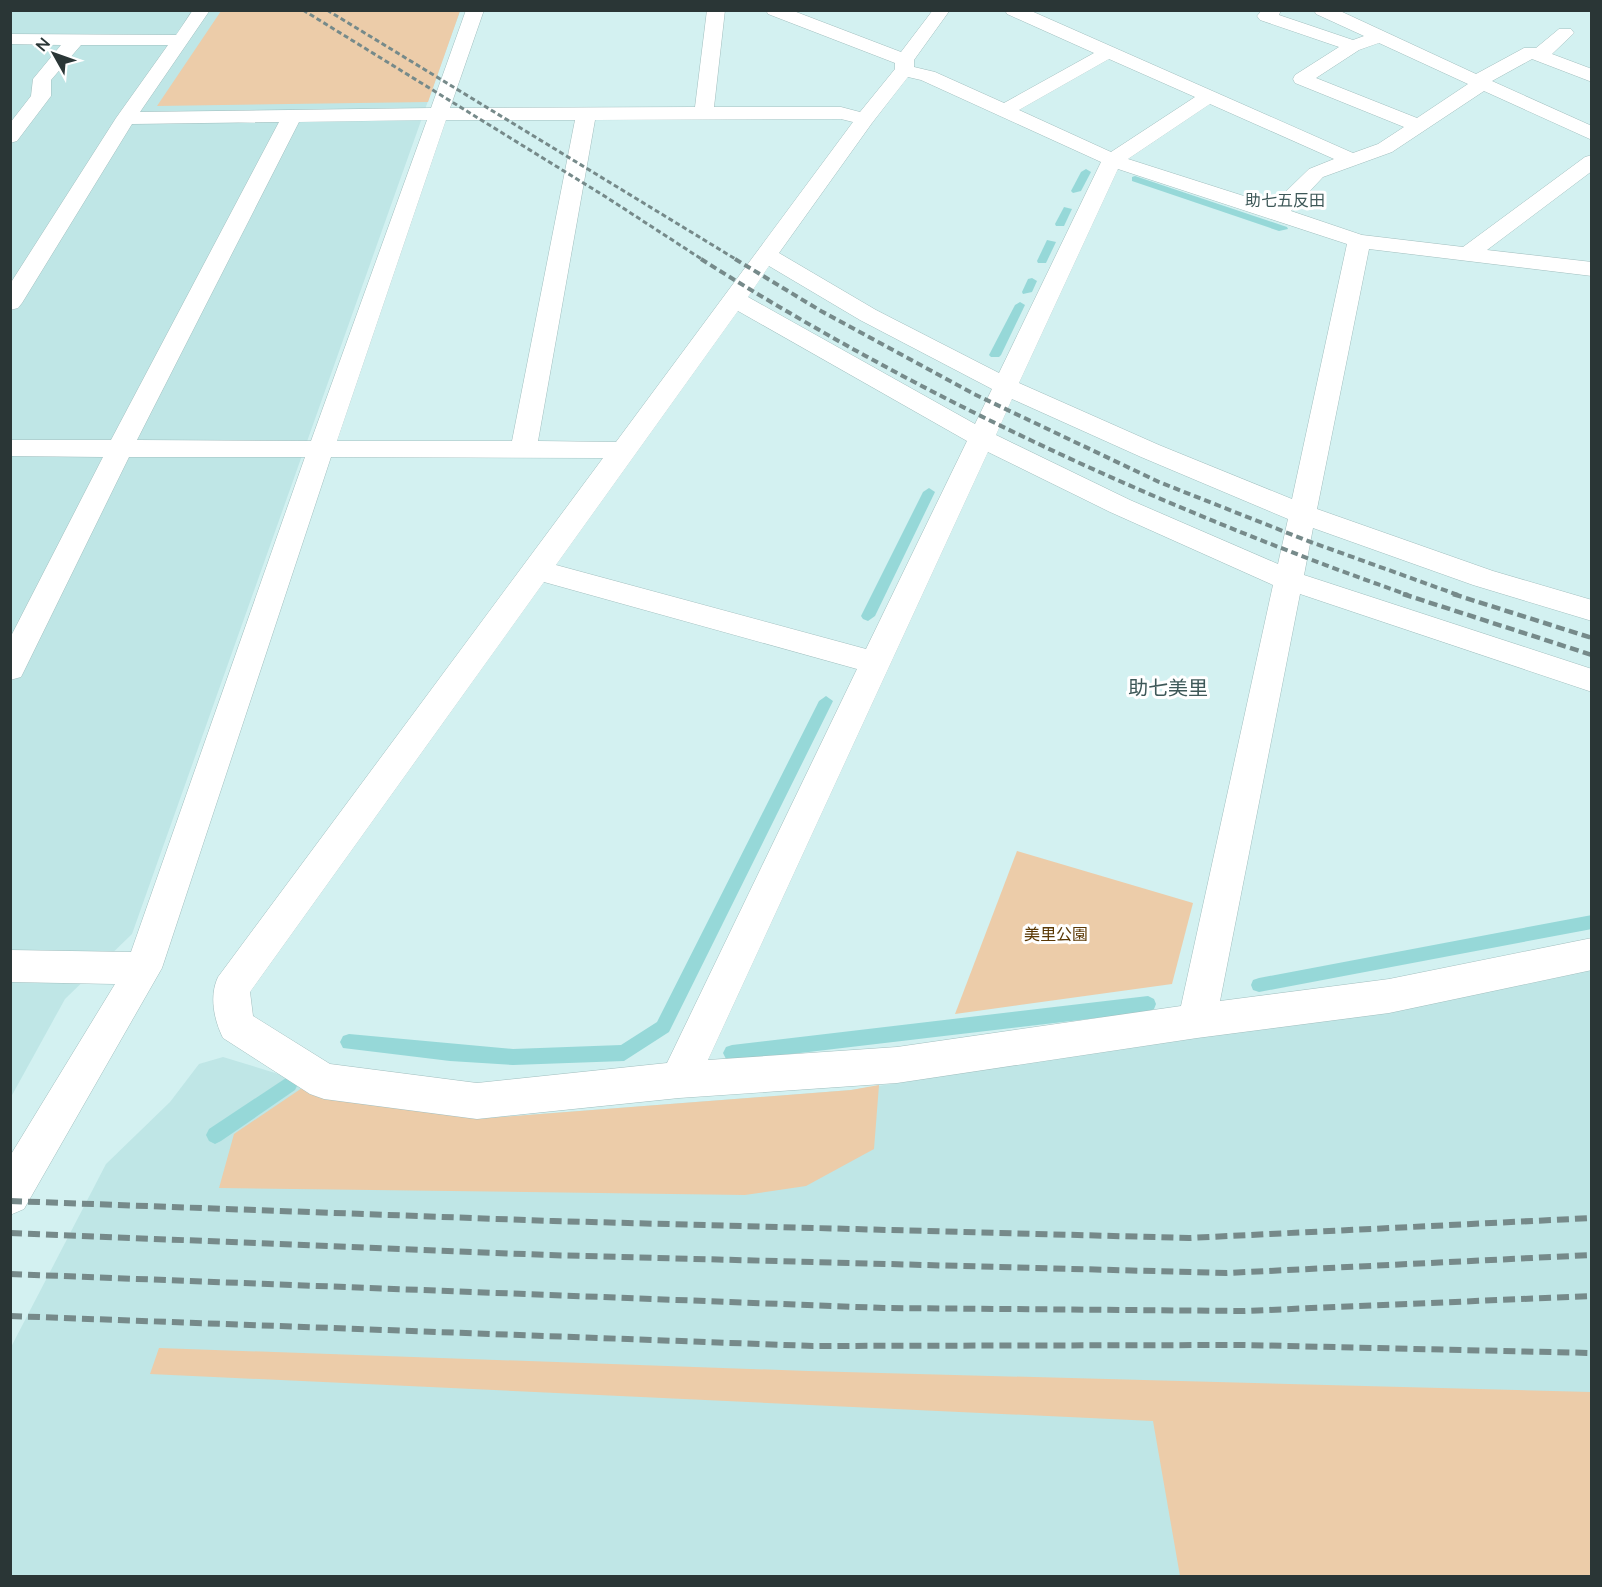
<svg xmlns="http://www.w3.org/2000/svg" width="1602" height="1587" font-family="Mulish,'Noto Sans JP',sans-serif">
<rect width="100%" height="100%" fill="#d3f1f1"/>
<g fill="#bfe6e6">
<polygon points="11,11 460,11 132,934 65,999 11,1097"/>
<polygon points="1591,970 1591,1576 11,1576 10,1349 106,1164 170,1102 199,1064 223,1057 285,1076 317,1095 476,1119 851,1090 1397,1008"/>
</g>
<g fill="#eccca9">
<polygon points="221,11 221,10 460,11 428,102 157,106"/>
<polygon points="1017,851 1193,903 1172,984 955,1014"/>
<polygon points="879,1085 874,1149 806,1186 745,1195 219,1188 234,1134 302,1088 317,1095 476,1119 851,1090"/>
<polygon points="159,1348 808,1371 1591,1392 1591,1576 1180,1576 1153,1421 150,1374"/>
</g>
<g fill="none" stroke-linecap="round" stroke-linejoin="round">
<g fill="#96d8d8" fill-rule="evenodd">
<polygon points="1086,169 1091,172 1081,191 1073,193 1071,191 1081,172"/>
<polygon points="1135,176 1287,227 1288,229 1279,231 1132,181 1132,177"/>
<polygon points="1064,207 1072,209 1064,226 1056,226 1055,224"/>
<polygon points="1047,240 1056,242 1046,263 1038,263 1037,261"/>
<polygon points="1032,278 1037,281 1032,292 1023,294 1022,292 1028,279"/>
<polygon points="1020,302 1025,305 1001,355 999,357 991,357 989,355 1015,305"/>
<polygon points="929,488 935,492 875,616 868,621 863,619 861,616 923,492"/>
<polygon points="826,696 833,701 669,1032 624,1061 513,1065 450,1061 343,1048 340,1042 343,1036 349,1034 513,1049 621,1045 657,1022 819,701"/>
<polygon points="1592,915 1592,929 1259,992 1253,990 1251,985 1253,980 1259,978"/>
<polygon points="1148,996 1154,999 1156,1004 1154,1009 1148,1012 732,1061 726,1059 723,1053 726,1047 732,1045"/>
<polygon points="289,1076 295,1078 298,1084 295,1090 221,1141 215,1144 209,1141 206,1135 209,1129"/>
</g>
<g stroke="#a2bfbf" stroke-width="1">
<path id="minor" d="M193,10H210L140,112L431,108L466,10H484L450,108L695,107L707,10H725L714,107H841L860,112L895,69V63L768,14L766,10H791L901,52L933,10H950L914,60V67L935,72L1004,103L1094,53L1007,14L1005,10H1029L1353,153L1378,144L1404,127L1295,83L1293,79L1295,75L1339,47L1260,20L1257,16L1262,10H1281L1279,15L1353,40L1364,36L1316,14L1314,10H1338L1476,74L1524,48H1536L1559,29H1571L1574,33L1552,54L1592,69V82L1532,59L1492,81L1592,126V140L1484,91L1392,152L1323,177L1291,211L1362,235L1463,247L1585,157L1592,155V171L1487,250L1592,262V276L1369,249L1317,509L1493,571L1592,600V621L1473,585L1313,528L1304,575L1592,669V692L1300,594L1220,1001L1389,979L1592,938V970L1389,1013L1197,1038L897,1083L679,1098L477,1119L324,1099L310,1094L223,1038C214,1020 209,996 218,977L603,458L331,457L162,968L24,1209L10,1215V1156L115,984L10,982V950L131,952L305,457H129L25,669L21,677L10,680V638L103,457L10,456V440H111L279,122L132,124L22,303L18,308L10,310V284L116,118L168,45H81L51,80V96L48,100L17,141L10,143V123L31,96L33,79L61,45L10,44V34L176,35ZM1379,43L1468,84L1417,118L1316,78L1359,50ZM1109,59L1195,97L1111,152L1019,110ZM908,77L921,80L1101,162L999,373L876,310L779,253L872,123ZM1210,104L1334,159L1309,169L1272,205L1128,159ZM841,119L853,122L616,442L538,441L595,120ZM427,120L311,441L137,440L299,122ZM446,120H575L512,441H337ZM1118,169L1347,244L1292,499L1159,445L1019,383ZM769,266L860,320L992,389L975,424L748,297ZM738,311L967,441L866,649L556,565ZM1012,399L1141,457L1288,519L1278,564L1130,500L996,435ZM988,452L1110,512L1273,585L1181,1006L897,1047L708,1060ZM544,582L857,669L667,1063L477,1083L330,1064L253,1016L250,992Z"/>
</g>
<use href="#minor" fill="#fff" fill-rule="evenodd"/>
<g stroke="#768a8a" stroke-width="3" stroke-dasharray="5 3" stroke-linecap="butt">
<polyline points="303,10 606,197 703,260"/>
<polyline points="327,10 737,260"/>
</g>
<g stroke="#768a8a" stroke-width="4" stroke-dasharray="7 4" stroke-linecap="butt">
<path d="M701,259C922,399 1161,508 1408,595"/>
<polyline points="735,259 821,311 974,394 1159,482 1308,541 1458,595"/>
</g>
<g stroke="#768a8a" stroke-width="4.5" stroke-dasharray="9 4.5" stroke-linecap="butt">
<polyline points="1403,594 1592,655"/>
<polyline points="1453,594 1592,638"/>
</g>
<g stroke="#768a8a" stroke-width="6" stroke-dasharray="12 6" stroke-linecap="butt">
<polyline points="10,1201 553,1221 1189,1238 1592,1218"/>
<polyline points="10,1233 547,1255 1227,1273 1592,1255"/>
<polyline points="10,1274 884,1308 1244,1311 1592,1296"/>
<polyline points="10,1316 813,1346 1244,1345 1592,1353"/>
</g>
</g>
<g text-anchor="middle" stroke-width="6" stroke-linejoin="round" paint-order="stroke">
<g font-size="16" fill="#3e5858" stroke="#fff">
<text x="1285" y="206">助七五反田</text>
</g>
<g font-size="16" fill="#5a3805" stroke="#fff">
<text x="1056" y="940">美里公園</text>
</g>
<g font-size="20" fill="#3e5858" stroke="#fff">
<text x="1168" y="695">助七美里</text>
</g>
</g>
<rect width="1602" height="1587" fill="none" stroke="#2a3636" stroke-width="24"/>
<g transform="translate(54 54) rotate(310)" stroke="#ffffff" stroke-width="4.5" paint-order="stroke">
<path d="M0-4.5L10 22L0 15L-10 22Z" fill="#2a3636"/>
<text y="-9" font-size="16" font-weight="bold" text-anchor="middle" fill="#2a3636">N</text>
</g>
</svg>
